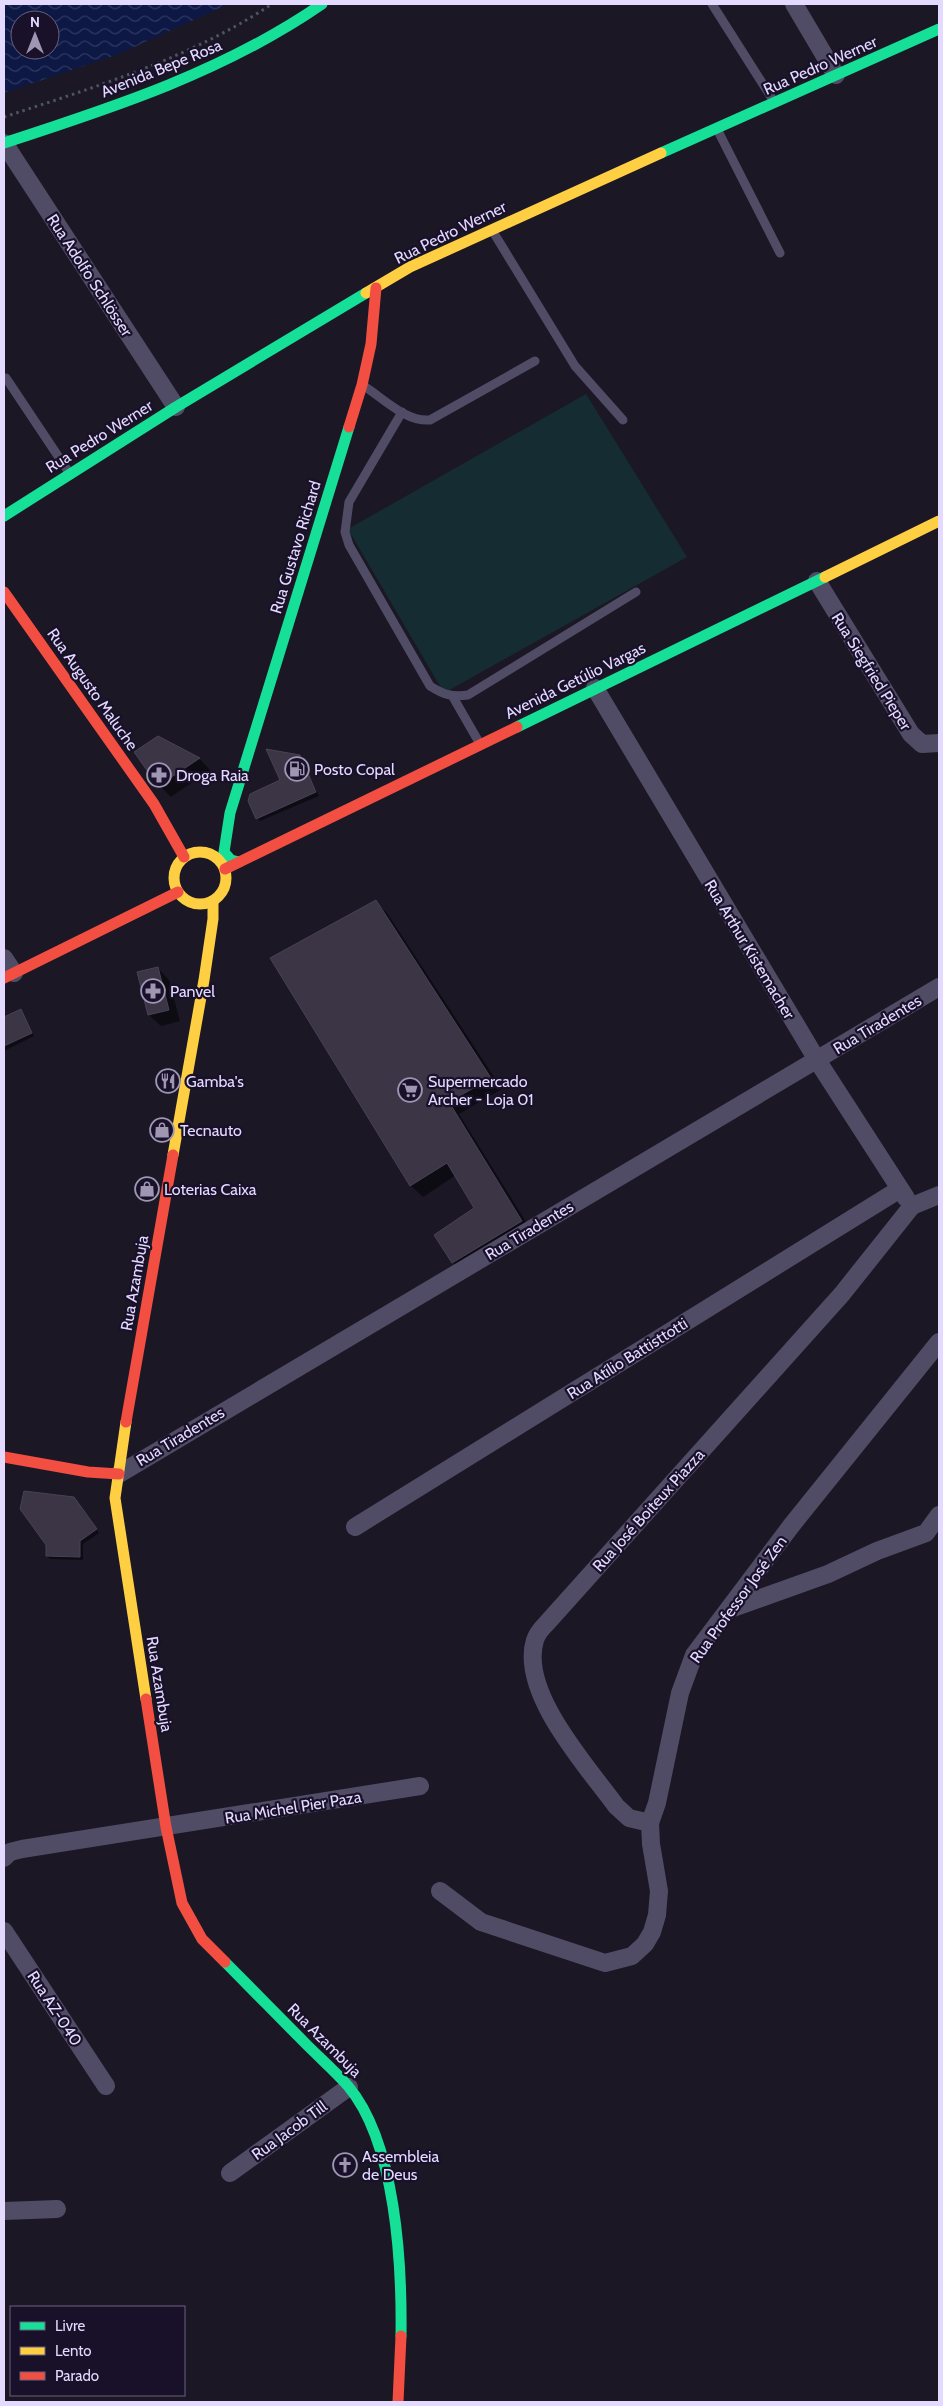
<svg xmlns="http://www.w3.org/2000/svg" width="943" height="2406" font-family="Cabin,sans-serif">
<defs>
<pattern id="water-waves" width="16" height="10" patternUnits="userSpaceOnUse" patternTransform="scale(1.25)"><rect width="16" height="10" fill="#0d1845"/><path d="M0 5q4-4 8 0t8 0" fill="none" stroke="#303961"/></pattern>
</defs>
<rect width="100%" height="100%" fill="#1b1724"/>
<polygon fill="#152d32" points="586,394 687,557 444,693 348,529"/>
<path fill="url(#water-waves)" fill-rule="evenodd" d="M4,4H229L119,54L4,93ZM20,20H50V50H20Z"/>
<g fill="#0007">
<polygon points="158,738 200,759 210,770 171,797 159,785 136,753"/>
<polygon points="299,756 319,796 260,821 257,818"/>
<polygon points="375,902 387,913 502,1089 459,1114 533,1233 464,1274 453,1262 476,1208 456,1175 423,1197 411,1186 272,959"/>
<polygon points="158,968 169,980 180,1021 161,1026 149,1015"/>
<polygon points="21,1011 34,1036 4,1051 4,1019"/>
<polygon points="77,1501 99,1533 83,1544 83,1560 50,1559 47,1556"/>
</g>
<g fill="#3b3546" stroke="#494257">
<polygon points="158,736 200,758 158,786 134,752"/>
<polygon points="266,749 300,755 316,792 256,819 248,801 250,794 280,780"/>
<polygon points="376,900 491,1078 449,1102 522,1221 452,1263 434,1235 474,1208 447,1163 410,1186 270,958"/>
<polygon points="158,967 169,1010 148,1015 137,972"/>
<polygon points="21,1009 32,1033 4,1046 4,1017"/>
<polygon points="24,1491 74,1497 97,1529 80,1541 80,1557 46,1556 46,1545 20,1509"/>
</g>
<g fill="none" stroke-linecap="round" stroke-linejoin="round">
<path stroke="#4c5565" stroke-width="3" stroke-dasharray="2.5 4" stroke-linecap="butt" d="M4,117C95,87 191,58 272,4"/>
<g stroke="#514c65" stroke-width="9">
<polyline points="712,4 773,100"/>
<polyline points="717,129 780,253"/>
<polyline points="492,230 575,366 623,420"/>
<polyline points="6,378 70,474"/>
<path d="M364,386C384,399 406,422 430,420L535,361"/>
<path d="M402,412L349,502L345,532L349,545L430,686C444,695 452,697 468,695L636,592"/>
<polyline points="453,697 480,744"/>
</g>
<g stroke="#514c65" stroke-width="18">
<polyline points="794,4 836,75"/>
<polyline points="4,143 176,407"/>
<polyline points="817,581 911,734 922,744 939,743"/>
<polyline points="595,688 817,1060 906,1198"/>
<polyline points="4,958 14,973"/>
<polyline points="912,1206 939,1195"/>
<polyline points="119,1474 939,987"/>
<polyline points="355,1527 900,1189"/>
<polyline points="730,1609 828,1574 877,1551 926,1533 939,1515"/>
<path d="M650,1823L629,1818L616,1806C587,1766 519,1692 535,1640C537,1634 542,1628 546,1624L842,1294L912,1206"/>
<polyline points="4,1858 10,1852 22,1849 420,1786"/>
<polyline points="440,1891 481,1922 605,1963 632,1956 645,1944 652,1932 657,1915 659,1891 651,1844 650,1823 657,1803 680,1693 694,1655 791,1526 939,1342"/>
<polyline points="4,1931 106,2086"/>
<polyline points="230,2173 349,2087"/>
<polyline points="4,2211 57,2209"/>
</g>
<g stroke="#16e098" stroke-width="11">
<path d="M4,143C115,107 225,71 322,4"/>
<polyline points="661,153 939,29"/>
<polyline points="4,516 176,407 366,293"/>
<polyline points="517,727 825,577"/>
<polyline points="239,862 231,860 224,852 230,813 349,427"/>
<path d="M225,1962C253,1990 280,2018 308,2046C321,2059 336,2072 348,2086C396,2143 402,2264 401,2336"/>
</g>
<g stroke="#ffcf43" stroke-width="11">
<polyline points="366,293 410,267 661,153"/>
<polyline points="825,577 939,521"/>
<circle cx="200" cy="878" r="26"/>
<polyline points="173,1155 204,980 213,919 213,901"/>
<polyline points="126,1422 115,1498 146,1699"/>
</g>
<g stroke="#f24e42" stroke-width="11">
<polyline points="349,427 362,385 371,344 376,288"/>
<polyline points="4,592 154,804 184,857"/>
<polyline points="225,869 517,727"/>
<polyline points="4,978 178,892"/>
<polyline points="126,1422 173,1155"/>
<polyline points="4,1457 88,1472 119,1474"/>
<polyline points="146,1699 166,1827 182,1903 202,1939 225,1962"/>
<polyline points="398,2402 401,2336"/>
</g>
</g>
<defs>
<g id="fuel-ring" transform="scale(1.25)"><circle r="9.5" fill="#19112a" stroke="#9e96b2" stroke-width="1.5"/><path d="M-5.5-6h7V0h2V4h1.3V-2.5L3-4.5l.8-.8L6-3V5H2.5V1h-1V6h-7ZM-4.2-4.7v3.2H.2V-4.7Z" fill="#9e96b2"/></g>
<g id="pharmacy-ring" transform="scale(1.25)"><circle r="9.5" fill="#19112a" stroke="#9e96b2" stroke-width="1.5"/><path d="M-2-6h4v4h4v4h-4v4h-4v-4h-4v-4h4Z" fill="#9e96b2"/></g>
<g id="restaurant-ring" transform="scale(1.25)"><circle r="9.5" fill="#19112a" stroke="#9e96b2" stroke-width="1.5"/><path d="M-5-6h1v4h1v-4h1v4h1v-4h1v5L-1.5 .5V6h-2V.5L-5-1ZM5-6V6H3V1.5H1.5Q1.5-4 5-6Z" fill="#9e96b2"/></g>
<g id="supermarket-ring" transform="scale(1.25)"><circle r="9.5" fill="#19112a" stroke="#9e96b2" stroke-width="1.5"/><path d="M-6-5.5h2.5l.6 2H6L4.5 2H-2.5L-4.4-4H-6ZM-1.5 3.2a1.3 1.3 0 1 0 .1 0ZM3 3.2a1.3 1.3 0 1 0 .1 0Z" fill="#9e96b2"/></g>
<g id="shop-ring" transform="scale(1.25)"><circle r="9.5" fill="#19112a" stroke="#9e96b2" stroke-width="1.5"/><path d="M-5-2.5h2.3a2.7 3.5 0 0 1 5.4 0H5L5.5 6h-11ZM-1.5-2.5h3a1.5 2.3 0 0 0-3 0Z" fill="#9e96b2"/></g>
<g id="church-ring" transform="scale(1.25)"><circle r="9.5" fill="#19112a" stroke="#9e96b2" stroke-width="1.5"/><path d="M-1.2-6h2.4v3.5h3.3v2.4h-3.3V6h-2.4V-.1h-3.3v-2.4h3.3Z" fill="#9e96b2"/></g>
</defs>
<g fill-rule="evenodd">
<use href="#fuel-ring" x="297" y="769"/>
<use href="#pharmacy-ring" x="159" y="775"/>
<use href="#pharmacy-ring" x="153" y="991"/>
<use href="#restaurant-ring" x="168" y="1081"/>
<use href="#supermarket-ring" x="410" y="1090"/>
<use href="#shop-ring" x="162" y="1130"/>
<use href="#shop-ring" x="147" y="1189"/>
<use href="#church-ring" x="345" y="2165"/>
</g>
<g text-anchor="middle" stroke-width="4.5" stroke-linejoin="round" paint-order="stroke">
<g font-size="16" fill="#e4daff" stroke="#19112a">
<text transform="translate(820 65) rotate(-24)" y="6">Rua Pedro Werner</text>
<text transform="translate(161 68) rotate(-22)" y="6">Avenida Bepe Rosa</text>
<text transform="translate(450 232) rotate(-26)" y="6">Rua Pedro Werner</text>
<text transform="translate(90 275) rotate(57)" y="6">Rua Adolfo Schlösser</text>
<text transform="translate(99 436) rotate(-32)" y="6">Rua Pedro Werner</text>
<text transform="translate(295 547) rotate(-73)" y="6">Rua Gustavo Richard</text>
<text transform="translate(872 671) rotate(58)" y="6">Rua Siegfried Pieper</text>
<text transform="translate(575 680) rotate(-26)" y="6">Avenida Getúlio Vargas</text>
<text transform="translate(93 689) rotate(55)" y="6">Rua Augusto Maluche</text>
<text transform="translate(750 949) rotate(59)" y="6">Rua Arthur Kistemacher</text>
<text transform="translate(877 1024) rotate(-31)" y="6">Rua Tiradentes</text>
<text transform="translate(529 1230) rotate(-31)" y="6">Rua Tiradentes</text>
<text transform="translate(134 1283) rotate(-80)" y="6">Rua Azambuja</text>
<text transform="translate(627 1358) rotate(-32)" y="6">Rua Atílio Battisttotti</text>
<text transform="translate(180 1436) rotate(-31)" y="6">Rua Tiradentes</text>
<text transform="translate(648 1510) rotate(-48)" y="6">Rua José Boiteux Piazza</text>
<text transform="translate(738 1599) rotate(-54)" y="6">Rua Professor José Zen</text>
<text transform="translate(160 1684) rotate(81)" y="6">Rua Azambuja</text>
<text transform="translate(293 1807) rotate(-9)" y="6">Rua Michel Pier Paza</text>
<text transform="translate(55 2008) rotate(57)" y="6">Rua AZ-040</text>
<text transform="translate(325 2040) rotate(45)" y="6">Rua Azambuja</text>
<text transform="translate(289 2130) rotate(-36)" y="6">Rua Jacob Till</text>
</g>
<g font-size="16" fill="#e4daff" stroke="#19112a" text-anchor="start">
<text x="314" y="775">Posto Copal</text>
<text x="176" y="781">Droga Raia</text>
<text x="170" y="997">Panvel</text>
<text x="186" y="1087">Gamba's</text>
<text x="428" y="1087">Supermercado<tspan x="428" dy="18">Archer - Loja 01</tspan></text>
<text x="180" y="1136">Tecnauto</text>
<text x="164" y="1195">Loterias Caixa</text>
<text x="362" y="2162">Assembleia<tspan x="362" dy="18">de Deus</tspan></text>
</g>
</g>
<rect width="943" height="2406" fill="none" stroke="#e4daff" stroke-width="10"/>
<rect x="10" y="2306" width="175" height="90" fill="#19112a" stroke="#6a617f"/>
<rect x="20" y="2322" width="25" height="8" fill="#16e098" stroke="#6a617f"/>
<text x="55" y="2331" font-size="15" fill="#e4daff">Livre</text>
<rect x="20" y="2347" width="25" height="8" fill="#ffcf43" stroke="#6a617f"/>
<text x="55" y="2356" font-size="15" fill="#e4daff">Lento</text>
<rect x="20" y="2372" width="25" height="8" fill="#f24e42" stroke="#6a617f"/>
<text x="55" y="2381" font-size="15" fill="#e4daff">Parado</text>
<g transform="translate(35 35)"><circle r="24" fill="#19112a" stroke="#6a617f"/>
<path d="M0-4L9 19L0 12L-9 19Z" fill="#9e96b2"/>
<text y="-8" font-size="14" font-weight="bold" text-anchor="middle" fill="#e4daff">N</text>
</g>
</svg>
